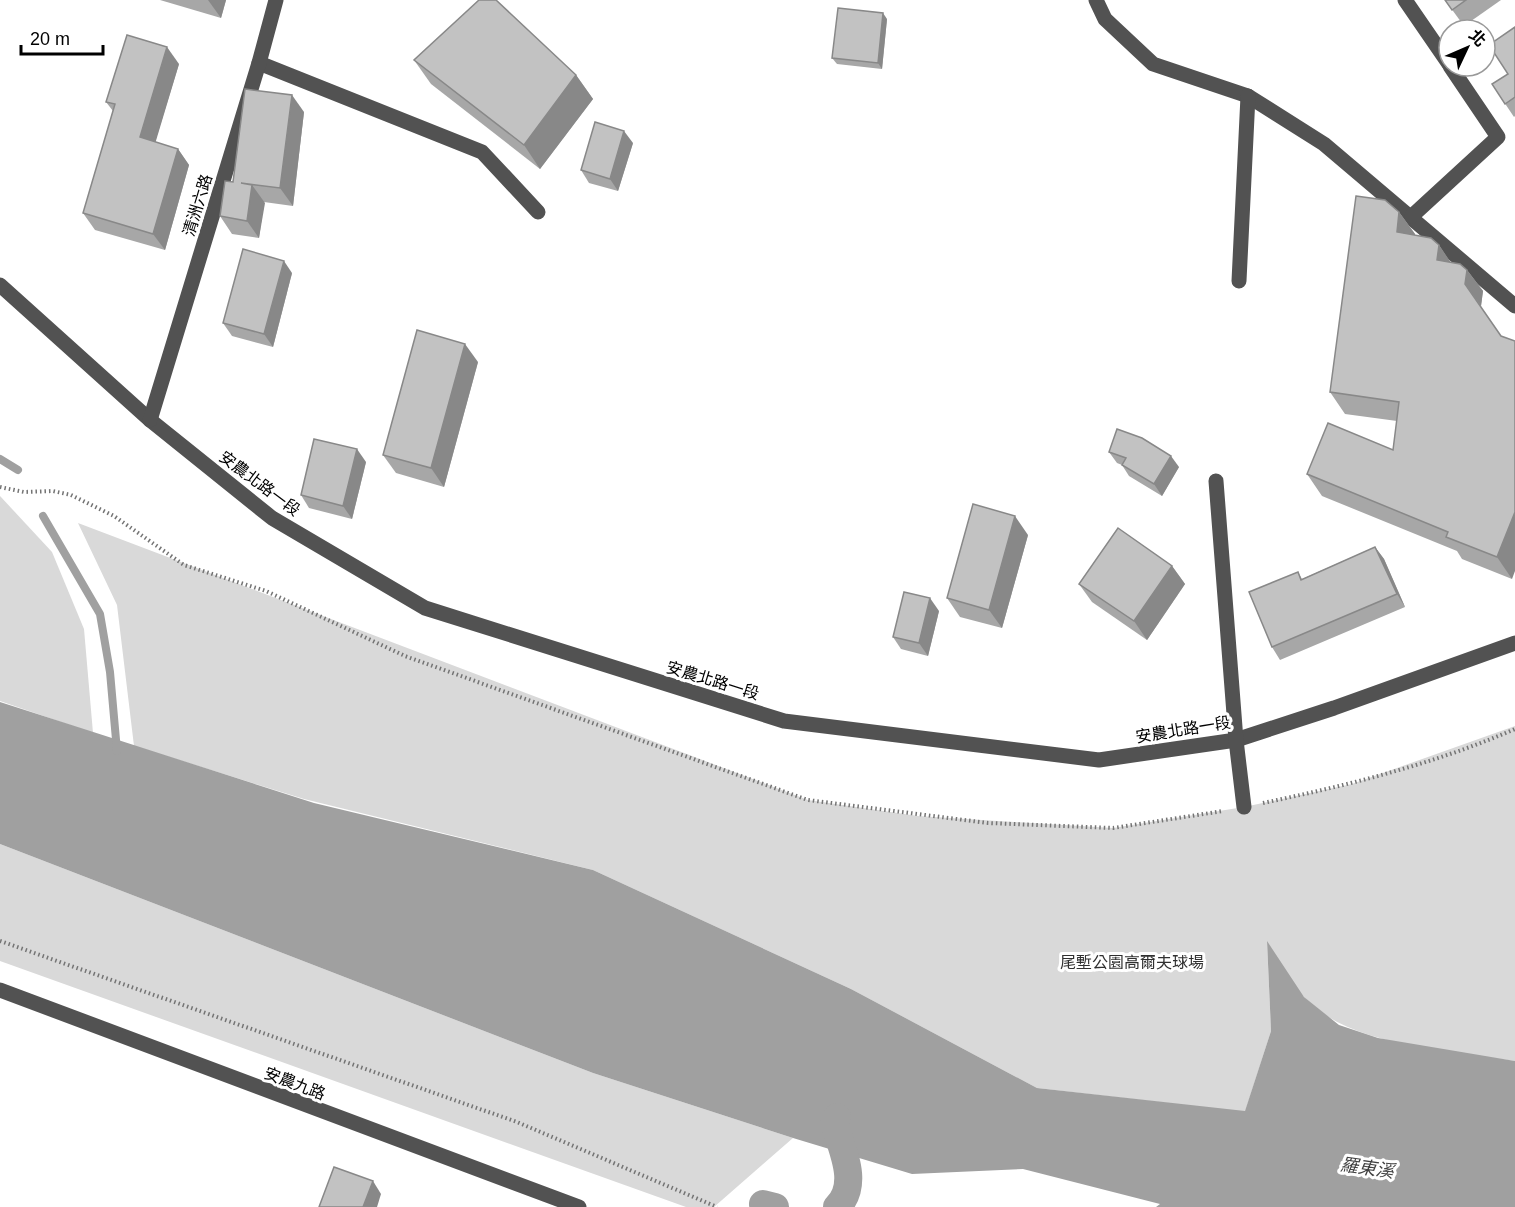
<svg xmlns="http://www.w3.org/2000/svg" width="1515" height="1207" font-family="Helvetica,'Noto Sans TC',sans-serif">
<rect width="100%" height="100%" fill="#fff"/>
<g fill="#d9d9d9">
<polygon points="0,496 52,552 84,629 93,733 0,701"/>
<path d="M78,523L808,800L918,816L1113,828L1244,807L1352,784L1515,726V1061C1452,1051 1346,1046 1303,996C1289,980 1279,959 1267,942L1271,1031L1245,1112L1037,1088L851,989L593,870L304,799L134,746L117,605Z"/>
<polygon points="0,844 593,1073 793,1138 714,1207 686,1207 0,961"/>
</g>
<polygon fill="#a0a0a0" points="0,702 314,803 593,870 851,989 1037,1088 1245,1111 1271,1031 1267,941 1304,997 1339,1025 1378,1038 1515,1061 1515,1207 1156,1207 1160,1204 1023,1169 912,1174 793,1138 593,1073 0,844"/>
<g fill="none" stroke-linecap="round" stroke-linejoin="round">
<g stroke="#a0a0a0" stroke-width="8">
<polyline points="0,459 18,470"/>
<polyline points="43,516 100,614 110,672 117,751"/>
</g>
<g stroke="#a0a0a0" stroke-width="28">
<path d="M837,1117L834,1122C842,1150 860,1184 837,1207"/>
<polyline points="763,1204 775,1207"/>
</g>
<g stroke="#747474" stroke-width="4" stroke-dasharray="1.5 3" stroke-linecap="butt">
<polyline points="0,487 24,492 53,491 71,495 114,516 184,565 266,591 405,656 808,800 988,823 1113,828 1223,811"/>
<path d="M1263,803C1349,785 1434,764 1515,729"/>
<polyline points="0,941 517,1122 717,1207"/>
</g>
<g stroke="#525252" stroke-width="15">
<polyline points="1096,0 1105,19 1153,64 1248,96 1324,144 1515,306"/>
<polyline points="1405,0 1449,64"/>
<polyline points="259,63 482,152 538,212"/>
<polyline points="1412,216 1498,137 1450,66"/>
<polyline points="1239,281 1248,96"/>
<polyline points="0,285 150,420 272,518 425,608 784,721 1099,760 1236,740 1334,708 1515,643"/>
<polyline points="150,420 259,63 276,0"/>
<polyline points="1216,481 1236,740 1244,807"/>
<polyline points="0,990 579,1207"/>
</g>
</g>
<g fill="#a7a7a7">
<polygon points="160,0 226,0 221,18"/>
<polygon points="1445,0 1501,0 1464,26"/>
<polygon points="887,19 882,69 837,64 832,58"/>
<polygon points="1515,27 1515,116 1514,117 1492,84 1508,74"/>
<polygon points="414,60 576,75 593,99 540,169 431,84"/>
<polygon points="179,64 155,142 178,149 189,165 165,250 95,230 83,213 113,111 106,102"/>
<polygon points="304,112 293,206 264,202 259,238 232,234 220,216 233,182"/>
<polygon points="633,143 618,191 589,183 581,170"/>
<polygon points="1399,212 1415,234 1414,235 1439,245 1450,262 1467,270 1483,291 1481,306 1512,579 1462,559 1457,551 1322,496 1307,474 1393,450 1397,421 1345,414 1330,392"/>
<polygon points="292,273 273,347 232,336 223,323"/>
<polygon points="478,362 444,487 396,473 383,455"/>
<polygon points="1109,452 1179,467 1162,496 1129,476 1122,465 1117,463"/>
<polygon points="366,462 352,519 309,508 301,495"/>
<polygon points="1028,535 1002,628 960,617 947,598"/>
<polygon points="1375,547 1384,559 1405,607 1280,660 1272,647 1298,572 1302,579"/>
<polygon points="1172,566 1185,584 1147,640 1092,602 1079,584"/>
<polygon points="939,611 928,656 901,649 893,637"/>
</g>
<g fill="#888">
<polygon points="208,0 226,0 221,18"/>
<polygon points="883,13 887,19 882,69 878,63"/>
<polygon points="167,47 179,64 152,154 140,137"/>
<polygon points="576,75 593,99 540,169 524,145"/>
<polygon points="292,95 304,112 293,206 280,188"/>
<polygon points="624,131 633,143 618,191 610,179"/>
<polygon points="178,149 189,165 165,250 153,234"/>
<polygon points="252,185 265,203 259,238 247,221"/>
<polygon points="1399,212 1415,234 1412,253 1397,232"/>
<polygon points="1439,245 1454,267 1437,260"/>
<polygon points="284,261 292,273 273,347 264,334"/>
<polygon points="1467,270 1483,291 1481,306 1465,284"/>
<polygon points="465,344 478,362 444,487 431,468"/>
<polygon points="357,449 366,462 352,519 343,506"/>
<polygon points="1171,456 1179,467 1162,496 1154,484"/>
<polygon points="1515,512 1515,571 1512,579 1497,557"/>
<polygon points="1015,516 1028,535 1002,628 989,610"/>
<polygon points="1375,547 1384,559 1405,607 1397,594"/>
<polygon points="1172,566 1185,584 1147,640 1134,621"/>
<polygon points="930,598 939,611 928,656 919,643"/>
<polygon points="373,1181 381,1194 377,1207 363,1207"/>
</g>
<g fill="#c2c2c2" stroke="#888" stroke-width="1.5">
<polygon points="479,0 496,0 576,75 524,145 414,60"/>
<polygon points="1445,0 1466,0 1452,10"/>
<polygon points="838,8 883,13 878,63 832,58"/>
<polygon points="1515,27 1515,97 1505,104 1492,84 1508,74 1489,45"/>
<polygon points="127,35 167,47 140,137 178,149 153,234 83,213 115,104 106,102"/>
<polygon points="245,89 292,95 280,188 241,183 252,185 247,221 220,216 225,181 233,182"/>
<polygon points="595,122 624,131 610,179 581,170"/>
<polygon points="1356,196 1385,200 1399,212 1397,232 1431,238 1439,245 1437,260 1460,264 1467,270 1465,284 1501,336 1515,341 1515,512 1497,557 1446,537 1448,532 1307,474 1328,423 1393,450 1399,402 1330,392"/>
<polygon points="243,249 284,261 264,334 223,323"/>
<polygon points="417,330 465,344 431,468 383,455"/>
<polygon points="1117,429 1142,438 1171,456 1154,484 1122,465 1126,458 1109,452"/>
<polygon points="314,439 357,449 343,506 301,495"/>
<polygon points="973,504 1015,516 989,610 947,598"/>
<polygon points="1118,528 1172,566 1134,621 1079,584"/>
<polygon points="1375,547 1397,594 1272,647 1249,592 1298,572 1301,580"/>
<polygon points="904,592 930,598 919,643 893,637"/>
<polygon points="334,1167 373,1181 363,1207 319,1207"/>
</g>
<g text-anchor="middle" stroke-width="6" stroke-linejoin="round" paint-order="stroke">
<g font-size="16" fill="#000" stroke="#fff">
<text transform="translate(197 205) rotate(-73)" y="6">清洲六路</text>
<text transform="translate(260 483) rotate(37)" y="6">安農北路一段</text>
<text transform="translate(713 680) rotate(17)" y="6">安農北路一段</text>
<text transform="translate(1183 729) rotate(-9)" y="6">安農北路一段</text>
<text transform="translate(295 1083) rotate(21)" y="6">安農九路</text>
</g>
<g font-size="16" fill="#303030" stroke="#fff">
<text x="1132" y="968">尾塹公園高爾夫球場</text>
</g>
<g font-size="18" font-style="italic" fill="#414141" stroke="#fff">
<text transform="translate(1367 1168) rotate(8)" y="6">羅東溪</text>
</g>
</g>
<g transform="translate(1467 48) rotate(46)"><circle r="28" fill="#ffffff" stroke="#999999" stroke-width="1.5"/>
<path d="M0-4.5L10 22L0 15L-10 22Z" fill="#000000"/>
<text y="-9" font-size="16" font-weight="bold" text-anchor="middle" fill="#000000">北</text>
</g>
<path d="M21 45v9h82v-9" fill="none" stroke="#000000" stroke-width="3"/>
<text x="30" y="45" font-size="18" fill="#000000" stroke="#ffffff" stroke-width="4.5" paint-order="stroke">20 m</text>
</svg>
